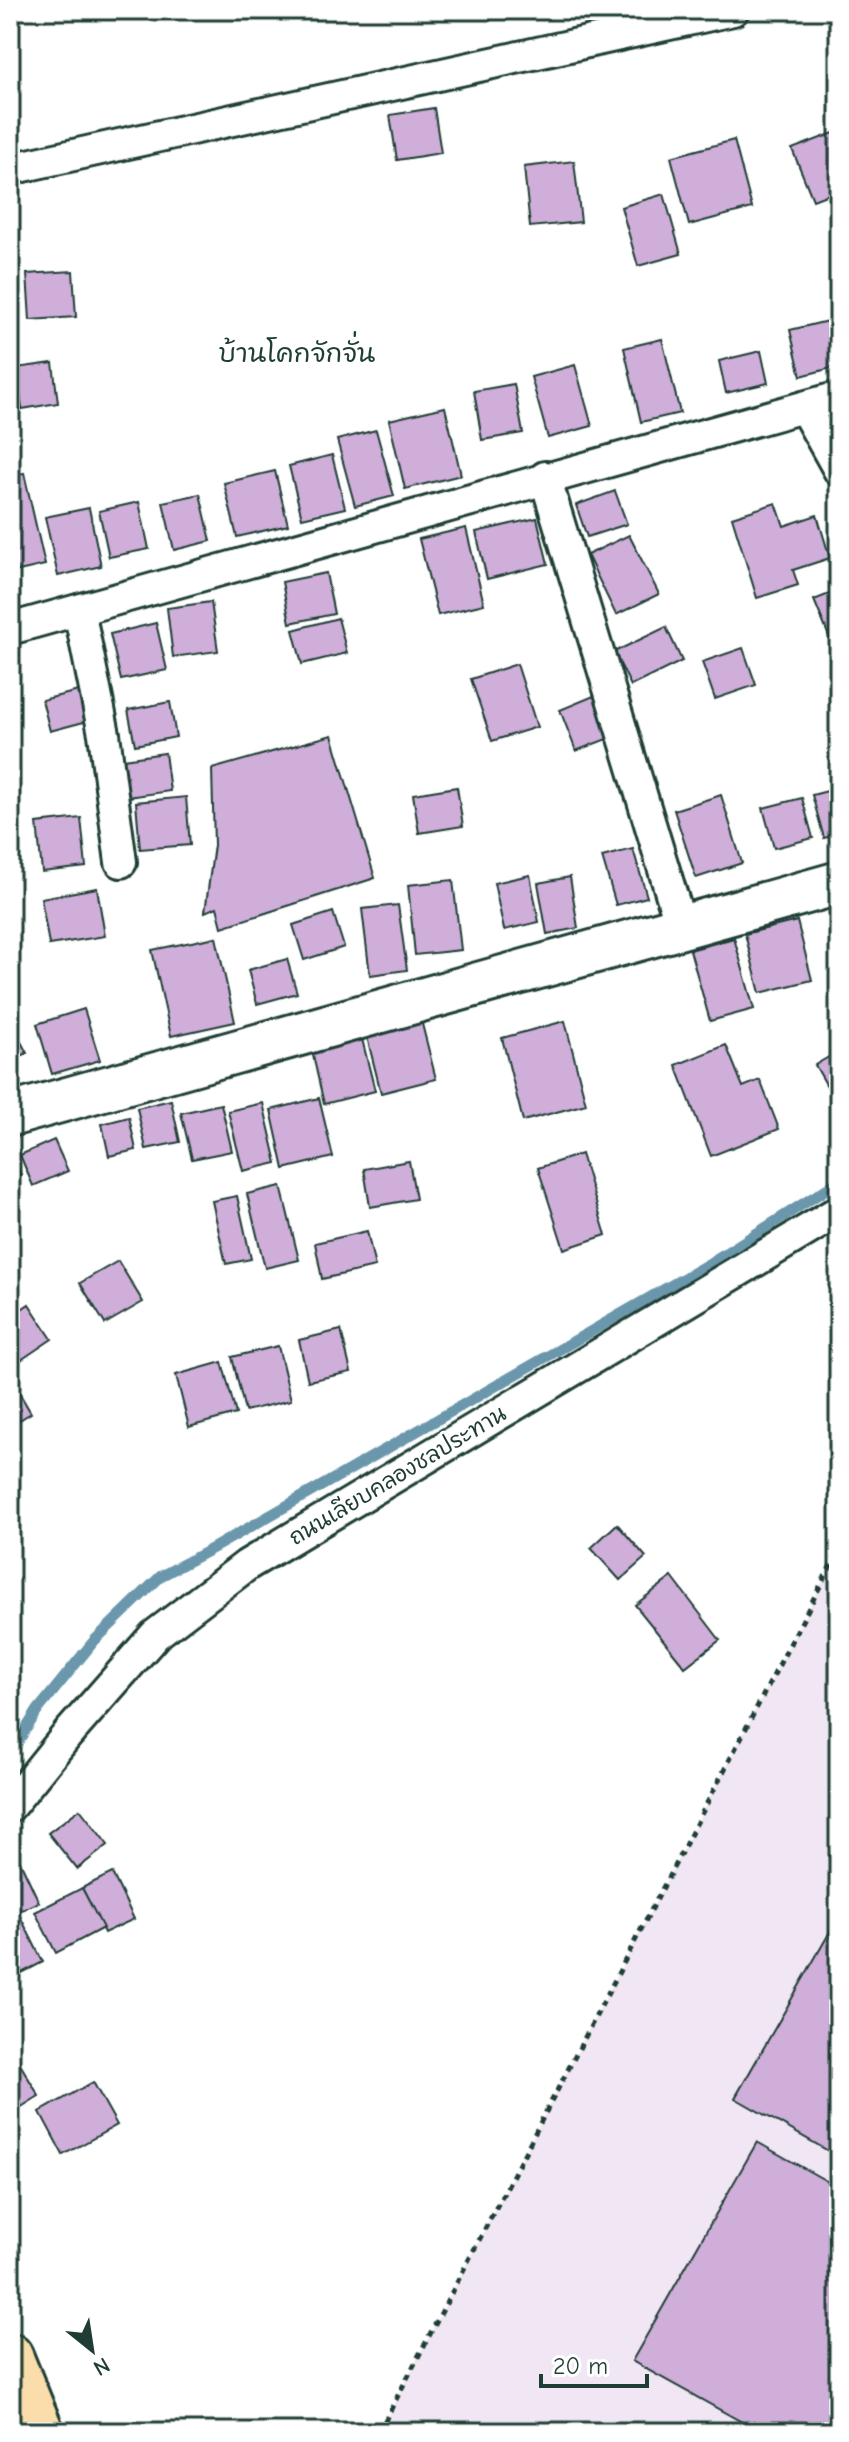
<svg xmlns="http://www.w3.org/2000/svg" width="849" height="2442" font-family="'Comic Neue','Playpen Sans Thai',sans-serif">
<rect width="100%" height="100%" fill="#fff"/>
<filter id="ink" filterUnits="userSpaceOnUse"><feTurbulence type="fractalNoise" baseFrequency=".0125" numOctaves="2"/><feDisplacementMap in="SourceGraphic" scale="16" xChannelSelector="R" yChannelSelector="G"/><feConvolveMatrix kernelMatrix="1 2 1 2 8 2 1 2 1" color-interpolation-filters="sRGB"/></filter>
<g filter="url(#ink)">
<polygon fill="#f1e7f4" points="839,1550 839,2432 379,2432"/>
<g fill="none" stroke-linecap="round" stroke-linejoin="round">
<polyline stroke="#6b97ac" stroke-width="11" points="10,1754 38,1710 94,1641 161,1576 215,1547 710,1263 839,1181"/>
</g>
<g fill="#cfaed9" stroke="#1f3d34" stroke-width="2">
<polygon points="434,108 441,153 397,160 390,115"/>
<polygon points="839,131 839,190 813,200 792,149"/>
<polygon points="734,140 752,208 689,225 671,157"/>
<polygon points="574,161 581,222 530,227 524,167"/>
<polygon points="664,194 681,254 638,266 621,207"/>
<polygon points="73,271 76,317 30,320 27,274"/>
<polygon points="836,319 839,332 839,366 801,376 790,330"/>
<polygon points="662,339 680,413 641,422 624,348"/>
<polygon points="761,351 768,383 726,393 719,361"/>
<polygon points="53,363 58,403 22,409 16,368"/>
<polygon points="575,365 592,426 548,438 531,377"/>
<polygon points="514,384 523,433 482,440 474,391"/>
<polygon points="445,407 461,475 405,489 389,420"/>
<polygon points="376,430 394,496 355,506 337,440"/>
<polygon points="332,455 345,508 302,518 289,466"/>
<polygon points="275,471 288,525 237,537 224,483"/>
<polygon points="24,473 45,565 10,573 10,476"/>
<polygon points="615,491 627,524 587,537 576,505"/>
<polygon points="200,494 211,541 174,550 163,502"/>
<polygon points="139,502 149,549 109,557 99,511"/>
<polygon points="776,503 784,526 817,515 830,558 793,570 798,585 757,598 732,517"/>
<polygon points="89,508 101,566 58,576 45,517"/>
<polygon points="537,518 548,564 487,579 476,532"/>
<polygon points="466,528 484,604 438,615 419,539"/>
<polygon points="629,535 659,594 616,615 587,555"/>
<polygon points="326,573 334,614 290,623 282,582"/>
<polygon points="839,590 839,641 832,644 814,600"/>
<polygon points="211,602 218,651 173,657 167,608"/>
<polygon points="338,618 347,653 302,664 293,630"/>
<polygon points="156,623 167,670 121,680 110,634"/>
<polygon points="666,627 682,661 631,686 614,652"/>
<polygon points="743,648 756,685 715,699 702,662"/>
<polygon points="517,664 537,727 492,741 471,679"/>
<polygon points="87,689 95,719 50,731 42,700"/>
<polygon points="596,695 612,737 576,751 560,710"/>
<polygon points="170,702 176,737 135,745 128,710"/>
<polygon points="332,735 375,878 222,927 217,907 205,912 214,845 212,769"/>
<polygon points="165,753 170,791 128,797 123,759"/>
<polygon points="457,787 463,826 419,833 413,794"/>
<polygon points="839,788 839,834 824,838 812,795"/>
<polygon points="721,795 742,863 696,878 674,810"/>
<polygon points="186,797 190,845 140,849 136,802"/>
<polygon points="802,798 813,838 774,848 763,808"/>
<polygon points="81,818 86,867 42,872 37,823"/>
<polygon points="633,849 647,897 616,905 602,857"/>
<polygon points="530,875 539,922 504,930 494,883"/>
<polygon points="570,877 578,928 547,934 538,883"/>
<polygon points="453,880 461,950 415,955 408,885"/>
<polygon points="97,888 105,936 49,945 41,898"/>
<polygon points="398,905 407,970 370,975 362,909"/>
<polygon points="333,912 344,947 304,960 293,925"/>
<polygon points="797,921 812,980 760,993 745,934"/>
<polygon points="216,937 235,1022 171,1036 152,950"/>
<polygon points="734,938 754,1009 710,1021 690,950"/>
<polygon points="287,959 297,993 257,1004 248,970"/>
<polygon points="84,1009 100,1060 52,1074 37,1024"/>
<polygon points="421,1020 436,1079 381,1093 366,1033"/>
<polygon points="10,1021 27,1053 10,1062"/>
<polygon points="565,1021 586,1104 523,1121 502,1038"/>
<polygon points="362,1039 375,1091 324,1104 312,1051"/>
<polygon points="726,1045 743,1087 760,1080 779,1129 711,1156 676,1065"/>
<polygon points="839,1051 839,1107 815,1065"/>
<polygon points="319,1098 333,1157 284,1169 271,1110"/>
<polygon points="171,1100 180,1142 146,1149 137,1108"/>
<polygon points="263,1103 277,1163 243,1171 228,1111"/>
<polygon points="221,1104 232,1151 192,1159 181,1113"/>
<polygon points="129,1117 136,1150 109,1156 102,1124"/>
<polygon points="54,1140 68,1171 33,1186 20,1155"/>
<polygon points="10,1151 21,1175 10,1180"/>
<polygon points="581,1154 606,1235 564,1249 538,1168"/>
<polygon points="409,1161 416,1199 370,1207 364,1169"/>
<polygon points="281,1186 299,1260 265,1268 247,1194"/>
<polygon points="237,1196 251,1259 226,1264 212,1201"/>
<polygon points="367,1231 375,1267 322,1279 315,1243"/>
<polygon points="118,1261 143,1302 105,1324 80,1283"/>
<polygon points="29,1304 52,1339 12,1366 10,1317"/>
<polygon points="341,1330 351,1372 308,1381 299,1340"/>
<polygon points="278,1346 291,1400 245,1411 232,1357"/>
<polygon points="222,1362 236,1414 189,1427 176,1375"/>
<polygon points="10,1377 31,1413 10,1426"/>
<polygon points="617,1524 646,1557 620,1580 591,1548"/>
<polygon points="672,1577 720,1640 685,1667 635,1605"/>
<polygon points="80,1809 108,1845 77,1869 48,1833"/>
<polygon points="19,1859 39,1902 10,1915 10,1863"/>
<polygon points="112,1873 134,1919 104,1933 82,1888"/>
<polygon points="82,1888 103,1928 56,1953 35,1912"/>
<polygon points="839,1916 839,2157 735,2098"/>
<polygon points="21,1918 43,1962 10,1979 10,1924"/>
<polygon points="17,2059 39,2096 10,2114 10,2064"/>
<polygon points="93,2082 117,2125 63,2155 40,2112"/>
<polygon points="757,2142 839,2188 839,2432 760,2432 632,2361"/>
</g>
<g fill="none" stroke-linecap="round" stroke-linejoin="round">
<g stroke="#1f3d34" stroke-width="36">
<g id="street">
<polyline points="10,169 733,10"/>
<polyline points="804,407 839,470"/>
<polyline points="545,477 681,926"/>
<polyline points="79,610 104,734 121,862"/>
<polyline points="10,629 839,397"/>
<polyline points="10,1806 68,1734 155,1635 247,1565 839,1211"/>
</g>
</g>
<g stroke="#1f3d34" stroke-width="48">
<polyline id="secondary" points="10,1115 839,883"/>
</g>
<g stroke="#1f3d34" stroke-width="50">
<polyline id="highway" points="10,2356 41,2432"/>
</g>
<polyline stroke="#1f3d34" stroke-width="5" stroke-dasharray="6 6" stroke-linecap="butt" points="379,2432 839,1550"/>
<use href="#street" stroke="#fff" stroke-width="30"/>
<use href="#secondary" stroke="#fff" stroke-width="42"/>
<use href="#highway" stroke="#fbddab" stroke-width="44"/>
</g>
</g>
<g text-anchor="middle" stroke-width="6" stroke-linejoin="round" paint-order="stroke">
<g font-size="22" fill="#1f3d34" stroke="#fff">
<text transform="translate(397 1475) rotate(-31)" y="8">ถนนเลียบคลองชลประทาน</text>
</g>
<g font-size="26" fill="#1f3d34" stroke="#fff">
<text x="297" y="362">บ้านโคกจักจั่น</text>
</g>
</g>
<rect width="849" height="2442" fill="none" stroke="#fff" stroke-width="40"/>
<rect x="20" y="20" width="809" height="2402" fill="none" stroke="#1f3d34" stroke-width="3" filter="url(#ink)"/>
<g transform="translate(92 2350) rotate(150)" stroke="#ffffff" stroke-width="6" paint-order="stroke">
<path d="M0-6L14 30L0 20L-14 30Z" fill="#1f3d34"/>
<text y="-12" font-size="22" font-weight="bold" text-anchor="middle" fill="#1f3d34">N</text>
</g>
<path d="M541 2374v12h106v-12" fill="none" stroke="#1f3d34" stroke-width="4"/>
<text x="553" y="2374" font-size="24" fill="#1f3d34" stroke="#ffffff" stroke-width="6" paint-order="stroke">20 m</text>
</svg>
